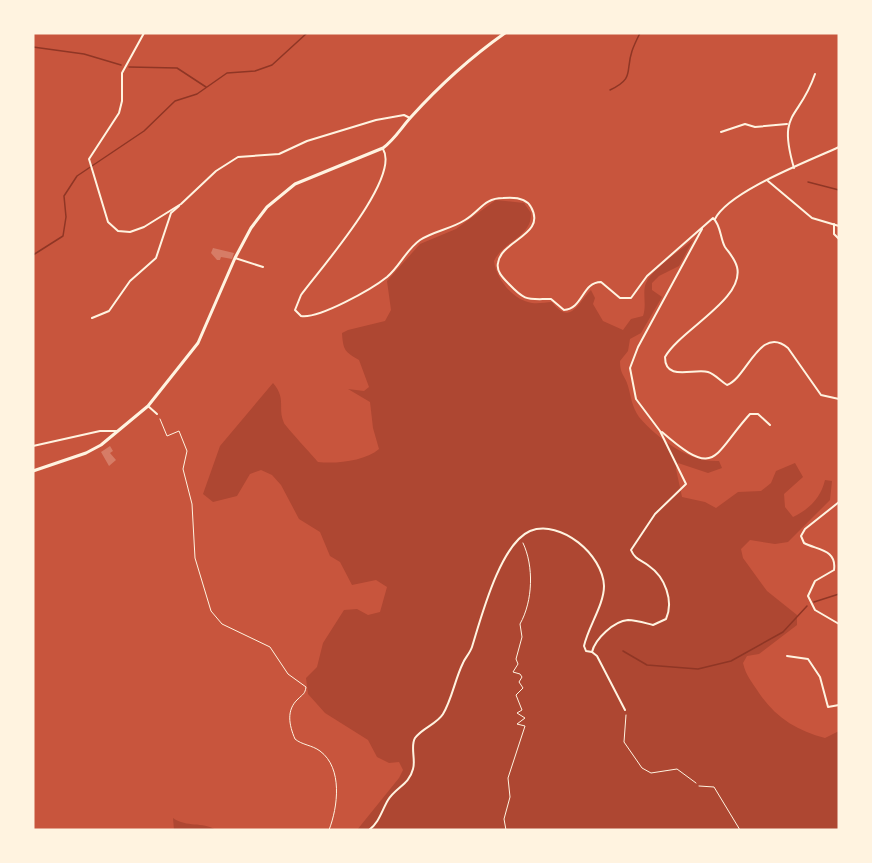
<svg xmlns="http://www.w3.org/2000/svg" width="872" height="863" font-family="Mulish,sans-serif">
<rect width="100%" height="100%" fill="#c8553d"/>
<g fill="#ae4732">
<path d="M496,200L524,203L531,213C532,237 503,241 494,261C496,279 514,301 532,303C539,304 546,302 552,302C571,327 578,302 591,290L595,298L593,304L603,321L623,330L631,319L643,316C647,305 642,292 646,283C652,269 681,250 693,240L679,266L659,276L652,283V290L662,297L641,333L630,339L628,351L620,361C620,375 625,375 628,386C631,397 632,407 639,417C658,439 690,463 719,461L722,468L708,473L678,463L676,469L682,497L705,502L716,508L738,492L761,491L771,483L776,471L795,463L803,477L784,494L785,507L793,517C810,509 821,497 825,480L832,481L830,500L788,542L775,544L750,540L741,549L743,558L767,591L797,615V625L759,654L747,656L743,663C746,676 752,682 759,693C775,717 797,731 825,738L839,731V830H357L399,778L403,770L399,762L389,763L377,757L368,740L325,713L308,694L306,678L317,667L323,643L344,610L357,609L368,615L380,612L387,587L376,580L352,585L340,562L330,556L320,532L299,519L281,485L272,475L261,470L250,474L237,496L213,502L203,494L220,446L273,383C287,399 277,408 284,423C285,426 315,458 318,462C337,464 365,461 379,449L373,428L370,402L348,389L364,391L369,387L359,360C345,352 343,350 342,333L348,330L385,321L391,310L387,281L420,244L456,229Z"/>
<path d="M173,818C187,828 202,821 216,830H174Z"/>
</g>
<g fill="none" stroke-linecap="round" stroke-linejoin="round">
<g stroke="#8f3625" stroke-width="1.5">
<polyline points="33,47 84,54 121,65"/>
<polyline points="129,67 177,68 206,87"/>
<path d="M610,90C635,78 625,72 632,51C634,45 637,39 640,33"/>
<polyline points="808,182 839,190"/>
<polyline points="33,255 63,236 66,217 64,196 77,176 144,131 175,101 197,94 227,73 255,71 272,65 307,33"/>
<polyline points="814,602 839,594"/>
<polyline points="623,651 647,665 698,669 731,661 783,632 807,606"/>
</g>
</g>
<g fill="#d67c66">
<polygon points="213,248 234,253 232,259 221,257 220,260 217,260 211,253"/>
<polygon points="110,446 113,451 110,453 116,460 109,466 101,452"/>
</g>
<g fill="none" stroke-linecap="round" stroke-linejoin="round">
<g stroke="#fff3e0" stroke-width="1">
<path d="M160,419L167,436L179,431L187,451L183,469L192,504L195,558L211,611L222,624L270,647L288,674L306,687C305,694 303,694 298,699C286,710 289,725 295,739C302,745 312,745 320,751C343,768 338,807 329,830"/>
<polyline points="626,715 624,742 642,768 651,773 677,769 696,783"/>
<polyline points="699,786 714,787 740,830"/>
<path d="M506,830L504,819L510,797L508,778L525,726L517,724L525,718L517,713L522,710L516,695L523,688L519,682L522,677L520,674L513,672L518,664L516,659L522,637L520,624C533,601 534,566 523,543"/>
</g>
<g stroke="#fff3e0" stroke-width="2">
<polyline points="721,132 745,124 755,127 787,124"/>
<path d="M794,168C777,110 799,121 815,74"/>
<polyline points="768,181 812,218 839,226"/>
<path d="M715,219C729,191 809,161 839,147"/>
<polyline points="834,224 834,234 839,239"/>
<polyline points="235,258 263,267"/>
<polyline points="92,318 109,311 130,281 156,258 171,213 179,206"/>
<polyline points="148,406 157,414"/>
<path d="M662,432C717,480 712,456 750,414H758L770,425"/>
<polyline points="33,446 100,431 118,431"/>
<polyline points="787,656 808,659 820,677 828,707 839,705"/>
<path d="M625,710L597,656L592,652C595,639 614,621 628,620C636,620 645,623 653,625L666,619C674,601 665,577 649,566C642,560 635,560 631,550L655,514L686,484L660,431L636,399L630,368L638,347L702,229"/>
<path d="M369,830C379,823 382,810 388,800C396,787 409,785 413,769C416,760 410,746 415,738C422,728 437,724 443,714C452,699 455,679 463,663C465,658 470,653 472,647C481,618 500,544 530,531C561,519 603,555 604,586C604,605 588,627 584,646L586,651L592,652"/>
</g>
<g stroke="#fff3e0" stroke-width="2">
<polyline points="144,33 122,73 122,101 119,113 89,159 108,222 118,231 130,232 144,227 181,204 216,171 238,157 279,154 307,141 376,120 404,115 410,118"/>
<path d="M383,149C401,178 320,269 301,295L295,310L301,316C319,319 372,289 387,277C400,266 406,250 420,240C434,231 451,229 465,220C480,211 484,198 503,198C513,197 526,197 531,207C547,235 501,240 498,263C496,271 503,278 508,283C526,302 527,299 551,299L564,310C583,309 582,282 601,282L620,298H631L647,276L713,218C721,225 720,238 725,247C730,254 735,259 737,267C745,299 680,330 665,357C665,382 694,368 708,372C715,374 720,381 727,385C747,378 760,324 788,348L821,395L839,399"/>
<path d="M839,502L805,529L801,536L804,543C817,550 837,549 834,570L815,581L808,596L815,610L839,624"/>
</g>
<path stroke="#fff3e0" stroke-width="3" d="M33,471L86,453L101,445L148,406L198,343L235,258L251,228L267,207L295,184L383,148C395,139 401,128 411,117C439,86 471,57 505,33"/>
</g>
<rect width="872" height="863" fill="none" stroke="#fff3e0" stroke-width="69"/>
</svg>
